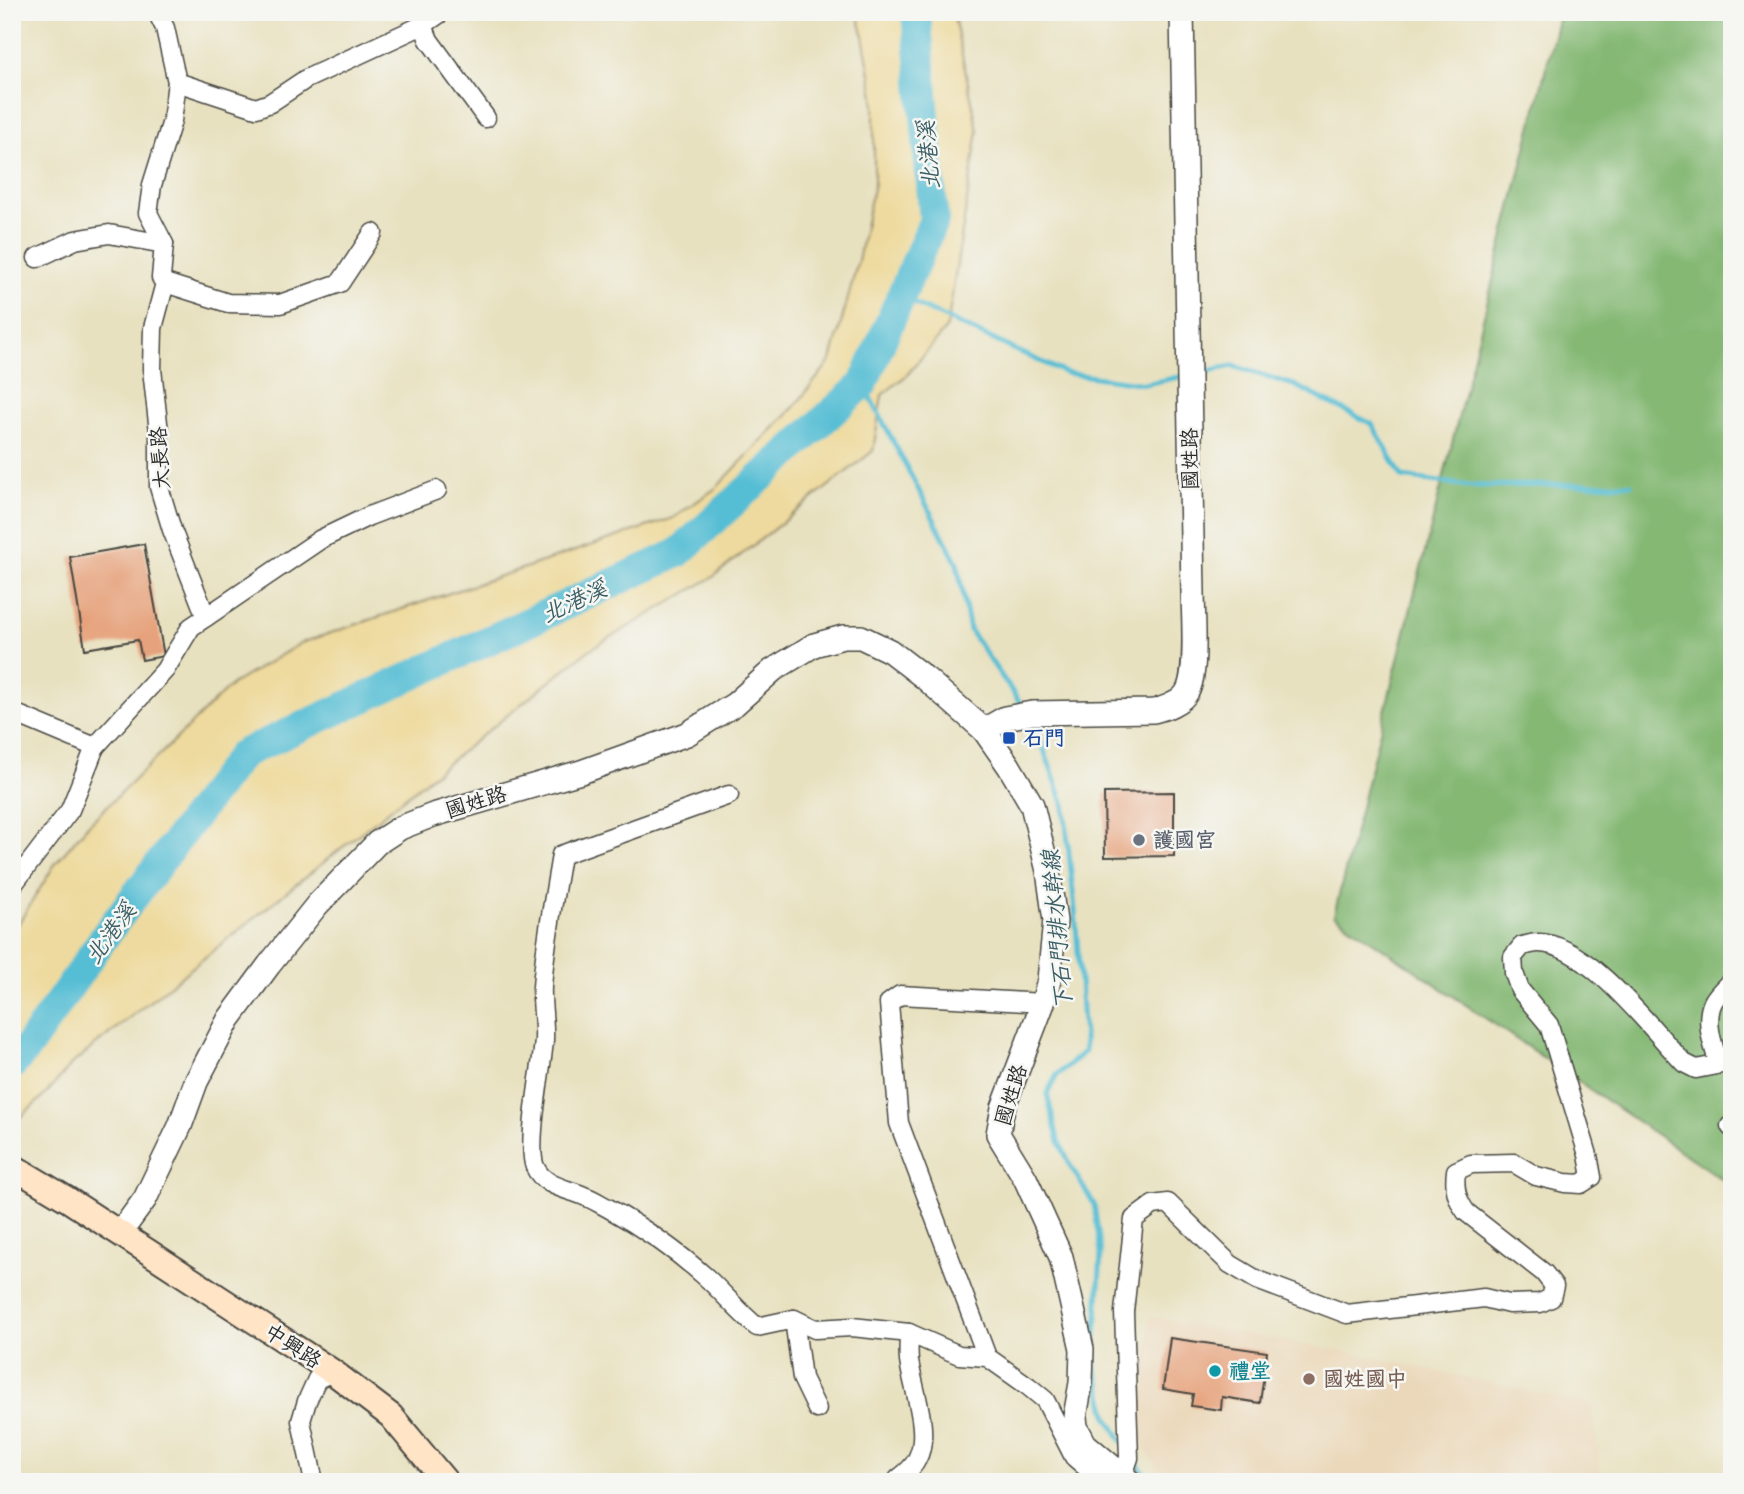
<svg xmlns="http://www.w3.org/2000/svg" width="1744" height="1494" font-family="Sriracha,'LXGW WenKai TC',sans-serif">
<rect width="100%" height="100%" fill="#f6f6f2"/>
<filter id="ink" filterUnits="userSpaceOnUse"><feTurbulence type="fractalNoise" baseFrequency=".0143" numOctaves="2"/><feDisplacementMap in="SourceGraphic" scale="14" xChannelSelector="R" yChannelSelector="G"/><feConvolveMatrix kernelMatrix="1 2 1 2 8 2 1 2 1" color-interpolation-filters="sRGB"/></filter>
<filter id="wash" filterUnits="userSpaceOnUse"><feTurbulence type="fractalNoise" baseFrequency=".00686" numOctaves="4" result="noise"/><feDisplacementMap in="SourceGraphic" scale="28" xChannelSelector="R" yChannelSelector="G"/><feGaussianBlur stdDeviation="1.57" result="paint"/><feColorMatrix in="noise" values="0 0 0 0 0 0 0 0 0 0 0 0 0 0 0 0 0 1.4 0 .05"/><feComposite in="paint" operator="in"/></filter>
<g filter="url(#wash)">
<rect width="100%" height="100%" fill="#e8e1c0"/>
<polygon fill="#ebd8ba" points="1150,1317 1353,1353 1592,1405 1602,1482 1166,1482 1140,1440"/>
<polygon fill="#84b873" stroke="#58724f" stroke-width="2" points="1560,12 1732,12 1732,1186 1334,915"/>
<polygon fill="#eeda9e" stroke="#8c8264" stroke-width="2" points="857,12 953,12 978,131 947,327 907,375 882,395 873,451 713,577 589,650 73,1063 44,1096 12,1125 12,934 55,864 88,825 231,685 301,643 673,518 716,488 795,406 831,360 858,261 874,183 874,96 862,30"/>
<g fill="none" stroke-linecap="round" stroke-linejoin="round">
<g stroke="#56bed4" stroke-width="5">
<polyline points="900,297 1066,373 1145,384 1184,376"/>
<polyline points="1193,374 1233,366 1294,385 1372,424 1402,477 1470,486 1631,484"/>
<polyline points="863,384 957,563 970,631 1023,707"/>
<polyline points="1030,718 1036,728 1064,805 1075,910 1085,1051 1057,1075 1047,1094 1058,1139 1071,1167 1094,1204 1101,1253 1094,1363 1108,1418 1123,1442"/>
<polyline points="1134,1459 1150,1482"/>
</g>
<polyline stroke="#56bed4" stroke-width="30" points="12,1065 27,1048 109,930 242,754 678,553 863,384 934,220 916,12"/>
</g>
<g id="blocks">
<g fill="#e6a27b">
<polygon points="144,544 164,656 142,660 138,640 85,649 70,557"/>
<polygon points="1174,792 1174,856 1105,857 1104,793"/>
<polygon points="1170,1338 1267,1352 1260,1403 1222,1397 1221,1410 1191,1406 1193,1394 1163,1389"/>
</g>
</g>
</g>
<g filter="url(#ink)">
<use href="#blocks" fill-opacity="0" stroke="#474641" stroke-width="2"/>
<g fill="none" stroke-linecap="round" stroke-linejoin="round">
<g stroke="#474641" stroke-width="21">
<g id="minor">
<polyline points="423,25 429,40 486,118"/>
<polyline points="177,82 256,108 270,103 306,79 423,25 442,12"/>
<polyline points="37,258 75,240 109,234 164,244"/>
<polyline points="165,283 228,303 280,304 340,283 373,233"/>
<polyline points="206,617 321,539 369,516 437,490"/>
<polyline points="12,715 21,716 95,747"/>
<path d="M729,795L561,855C554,899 545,942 542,987C541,1004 545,1022 544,1040C542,1068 526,1145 535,1167C543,1186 568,1189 584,1196C593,1199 600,1204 608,1208C644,1228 677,1251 708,1279C725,1295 739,1312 757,1327L794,1319L815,1329L852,1327L909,1333"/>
<polyline points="12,886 70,810 95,747 165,670 191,627 206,617 172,530 159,487 159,432 152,369 153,328 165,283 161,278 164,244 148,213 152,185 172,121 177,82 165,28 157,12"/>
<path d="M1719,1064C1713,1046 1704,1020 1713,1002C1717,994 1726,986 1732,980"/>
<polyline points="1730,1126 1732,1128"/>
<polyline points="794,1319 802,1378 817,1409"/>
<polyline points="987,1357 899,1123 889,1003 900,995 1043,1003"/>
<path d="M1123,1475L1129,1458L1124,1312L1134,1219L1153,1205L1168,1203L1230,1264L1257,1280L1347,1314L1484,1298L1509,1304L1540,1303L1551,1298L1554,1286L1544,1273L1466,1212C1456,1198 1454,1188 1456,1171L1471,1164L1514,1163L1536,1176L1565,1183L1581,1184L1592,1177L1588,1155L1549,1025L1520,990L1514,973L1513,957L1522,946C1527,945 1533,943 1538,943C1586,942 1652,1030 1684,1063L1696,1069L1732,1062"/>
<path d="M898,1479C905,1474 913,1468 917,1459C931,1433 913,1389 909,1361C908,1351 909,1342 909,1333L959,1355L987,1357L1028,1386L1045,1400L1074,1457L1103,1482"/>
<polyline points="314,1482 301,1421 307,1401 317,1379 333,1372"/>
</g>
</g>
<g stroke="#474641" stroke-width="26">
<g id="tertiary">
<path d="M984,730L1005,718L1032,713L1154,711C1165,708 1181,703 1187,692C1198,673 1193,615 1193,591L1182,12"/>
<polyline points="120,1233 145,1199 180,1126 196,1082 229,1019 269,965 317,905 377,843 400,828 433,815 581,772 687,734 735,704 773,670 801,653 814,645 843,637 861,637 890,651 925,678 984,730 1009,766 1032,805 1048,871 1055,921 1049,980 1043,1003 1003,1108 998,1134 1025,1178 1061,1257 1082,1349 1081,1383 1075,1417 1076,1427 1085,1444 1130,1482"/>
</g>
</g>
<g stroke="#474641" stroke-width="28">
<polyline id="secondary" points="12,1166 67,1199 333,1372 391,1416 446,1482"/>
</g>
<use href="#minor" stroke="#fff" stroke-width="18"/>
<use href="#tertiary" stroke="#fff" stroke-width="23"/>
<use href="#secondary" stroke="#ffe4c6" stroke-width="24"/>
</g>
</g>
<rect fill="#1a4fb4" stroke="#f6f6f2" stroke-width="2.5" x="1002" y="731" width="14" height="14" rx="3.5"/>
<circle fill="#6b7280" stroke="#f6f6f2" stroke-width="2.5" cx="1139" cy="840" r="7"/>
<circle fill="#0f9aa8" stroke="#f6f6f2" stroke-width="2.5" cx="1215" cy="1371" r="7"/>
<circle fill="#8d6e63" stroke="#f6f6f2" stroke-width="2.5" cx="1309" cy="1379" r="7"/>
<g text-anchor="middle" stroke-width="5" stroke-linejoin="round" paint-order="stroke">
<g font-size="21" fill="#2b2b2b" stroke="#f6f6f2">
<text transform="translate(160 458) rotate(-94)" y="7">大長路</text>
<text transform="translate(1190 459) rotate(-91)" y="7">國姓路</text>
<text transform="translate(476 802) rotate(-17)" y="7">國姓路</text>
<text transform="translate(1011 1095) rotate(-73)" y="7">國姓路</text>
<text transform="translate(293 1346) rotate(33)" y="7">中興路</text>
</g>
<g font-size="21" font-weight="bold" fill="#164399" stroke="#f6f6f2" text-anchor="start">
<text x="1023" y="745">石門</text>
</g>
<g font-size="21" font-weight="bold" fill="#5b616d" stroke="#f6f6f2" text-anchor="start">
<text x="1153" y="847">護國宮</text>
</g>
<g font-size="21" font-weight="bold" fill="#0d838f" stroke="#f6f6f2" text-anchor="start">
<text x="1229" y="1378">禮堂</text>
</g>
<g font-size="21" font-weight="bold" fill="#785e54" stroke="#f6f6f2" text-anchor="start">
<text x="1323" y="1386">國姓國中</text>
</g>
<g font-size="23" font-style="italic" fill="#3a5e66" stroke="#f6f6f2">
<text transform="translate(928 155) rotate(-95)" y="8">北港溪</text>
<text transform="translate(574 601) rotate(-25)" y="8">北港溪</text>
<text transform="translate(1057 930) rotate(-95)" y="8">下石門排水幹線</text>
<text transform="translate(110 933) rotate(-54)" y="8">北港溪</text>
</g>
</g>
<rect width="1744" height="1494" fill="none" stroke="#f6f6f2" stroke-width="42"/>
</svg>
